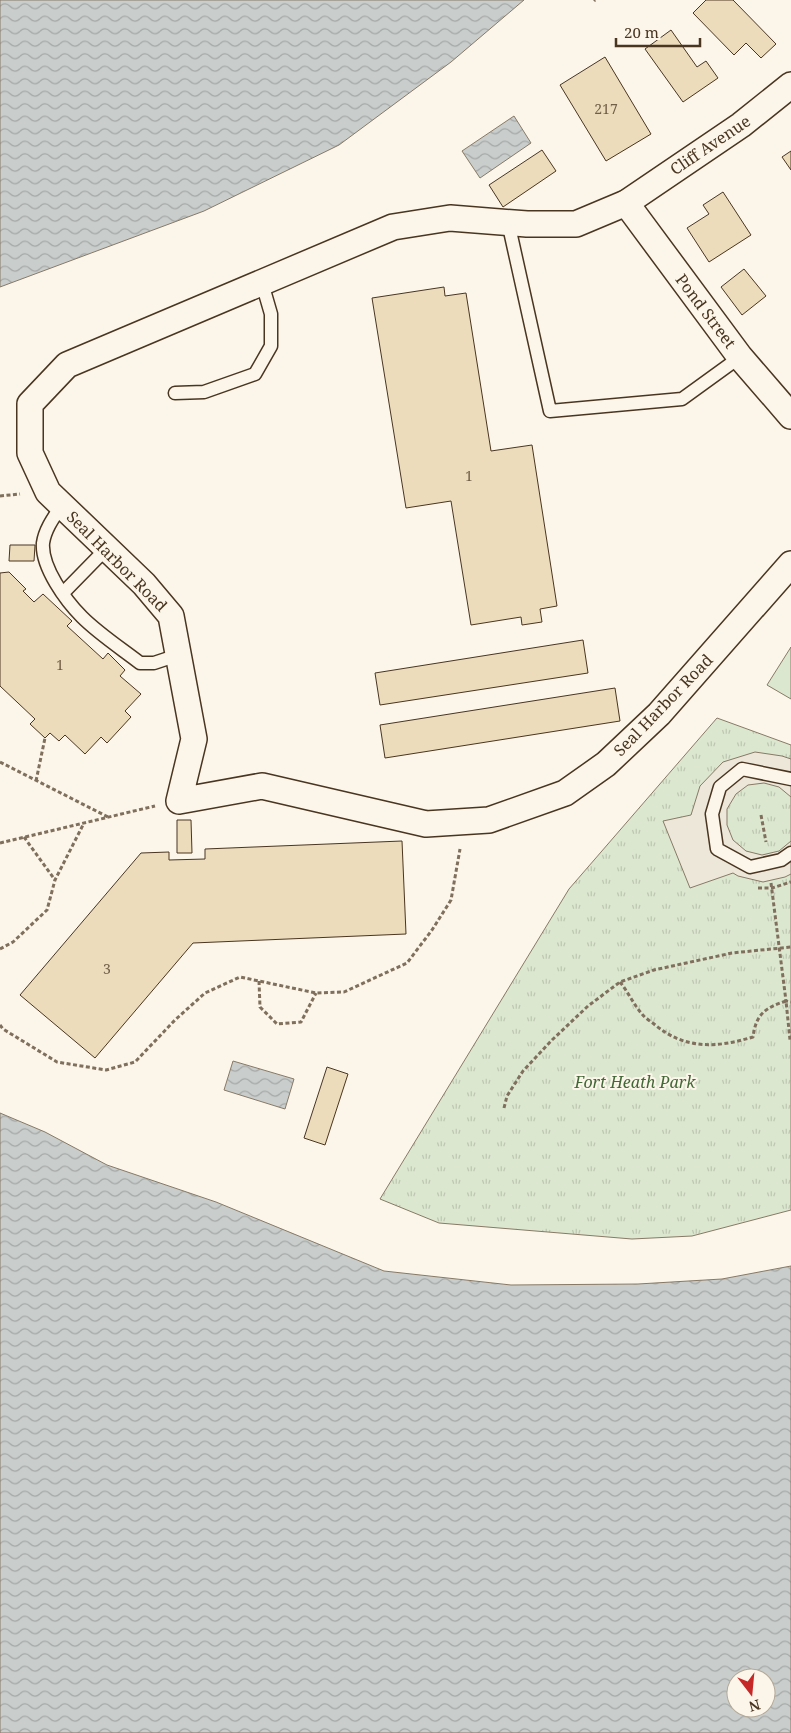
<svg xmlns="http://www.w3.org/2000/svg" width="791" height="1733" font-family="'Noto Serif',serif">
<defs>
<pattern id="park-tufts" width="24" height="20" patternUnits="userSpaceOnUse" patternTransform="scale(1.25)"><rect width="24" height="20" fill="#dce7d0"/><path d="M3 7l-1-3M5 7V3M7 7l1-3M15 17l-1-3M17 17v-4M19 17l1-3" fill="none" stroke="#bec7b2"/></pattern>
<pattern id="water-waves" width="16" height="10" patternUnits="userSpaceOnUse" patternTransform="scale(1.25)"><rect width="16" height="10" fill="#c9cecd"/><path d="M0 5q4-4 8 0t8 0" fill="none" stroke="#a5a8a6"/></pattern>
</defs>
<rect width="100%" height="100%" fill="#fbf6e9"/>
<polygon fill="url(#park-tufts)" stroke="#887966" points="717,718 791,745 791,1210 692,1236 632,1239 439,1223 380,1199 569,889"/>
<polygon fill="#dce7d0" stroke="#887966" points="791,647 791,699 767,685"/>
<polygon fill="#ede7d9" stroke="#887966" points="755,752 782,756 791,759 791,797 779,787 764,783 748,785 736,794 727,809 727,825 733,840 746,851 762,855 779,851 791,841 791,874 785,877 763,882 738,876 733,873 690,888 663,821 691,815 700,786 723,762"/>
<g fill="url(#water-waves)" stroke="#887966" fill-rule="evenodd">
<polygon points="0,0 524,0 451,62 339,145 204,211 0,287"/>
<polygon points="514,116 531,143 480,178 462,151"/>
<polygon points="233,1061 294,1079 285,1109 224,1090"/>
<path d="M0,1113L45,1132L107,1165L216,1202L384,1271L511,1285L638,1284L722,1279L791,1266V1733H0ZM736,1678H766V1708H736Z"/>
</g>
<g fill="#ecdcbc" stroke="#4a3520">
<polygon points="706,0 733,0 776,44 761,58 746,43 734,55 693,13"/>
<polygon points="671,30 697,67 706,61 718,78 683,102 645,49"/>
<polygon points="605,57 651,134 606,161 560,85"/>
<polygon points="542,150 556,171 503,207 489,185"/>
<polygon points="791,151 791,170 782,157"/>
<polygon points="723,192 751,235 709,262 687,228 709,214 703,205"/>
<polygon points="744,269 766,296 742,315 721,287"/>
<polygon points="444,287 445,296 466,293 491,451 532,445 557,606 540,609 542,622 522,625 521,617 471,625 451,501 406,508 372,298"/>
<polygon points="10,545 35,545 34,561 9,561"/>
<polygon points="9,572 26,589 23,591 34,602 43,594 72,621 67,626 103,659 108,653 125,670 120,676 141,694 125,711 131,717 107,743 101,737 85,754 65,735 59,741 50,733 45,738 30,724 35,719 0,686 0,573"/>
<polygon points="583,640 588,673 380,705 375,673"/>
<polygon points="615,688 620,721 385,758 380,725"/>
<polygon points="177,820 191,820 192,853 177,853"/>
<polygon points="402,841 406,934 193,943 95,1058 20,995 141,853 169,852 169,860 205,859 205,849"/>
<polygon points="327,1067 348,1074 325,1145 304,1138"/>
</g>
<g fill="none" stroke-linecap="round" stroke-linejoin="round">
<g stroke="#4a3520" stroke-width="15">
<g id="lane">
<polyline points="508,222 550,411 682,399 740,357"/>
<polyline points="175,393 204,392 255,374 271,346 271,314 262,283"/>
<path d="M62,505C54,517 45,529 43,543C41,567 66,601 82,617C99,634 122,649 140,663H154L178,655"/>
<polyline points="63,593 107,548"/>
<polyline points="791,779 742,769 720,787 712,814 717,849 750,867 781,860 791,853"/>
</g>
</g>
<g stroke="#4a3520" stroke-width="28">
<g id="street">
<polyline points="791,85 741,125 626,203 576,224 527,224 450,218 393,227 67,365 30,404 30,453 48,492 144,584 171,616 194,739 179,801 262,786 426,824 489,820 565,793 606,764 659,714 791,564"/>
<polyline points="626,203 740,357 791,416"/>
</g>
</g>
<g stroke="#7f6f5c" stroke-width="3" stroke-dasharray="4 2.5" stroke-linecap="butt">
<polyline points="594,1 595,0"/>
<polyline points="0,496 20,494"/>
<polyline points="0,762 108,817"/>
<polyline points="36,781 45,738"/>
<polyline points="761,815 766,842"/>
<polyline points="24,837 55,880"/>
<polyline points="0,843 155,806"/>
<polyline points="771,883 786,1001 791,1002"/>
<polyline points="758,888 772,888 791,882"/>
<polyline points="0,949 13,942 47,910 55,880 84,823"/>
<polyline points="259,981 260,1007 277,1024 301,1022 316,993"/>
<path d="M620,982C628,992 634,1005 642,1014C645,1018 650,1021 654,1024C685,1050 716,1048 753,1037C756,1014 765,1008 786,1001L790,1040"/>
<polyline points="0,1025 3,1029 57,1062 106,1070 135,1062 175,1020 205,993 240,977 316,993 344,992 407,963 432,930 451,900 460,849"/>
<polyline points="504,1108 507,1096 523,1071 552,1040 588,1006 620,982 654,970 732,953 791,947"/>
</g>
<use href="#lane" stroke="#fbf6e9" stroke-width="12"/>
<use href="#street" stroke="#fbf6e9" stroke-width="25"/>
</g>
<g text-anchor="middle" stroke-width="4" stroke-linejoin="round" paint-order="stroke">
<g font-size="14" fill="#725f47">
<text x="606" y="114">217</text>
<text x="469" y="481">1</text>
<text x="60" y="670">1</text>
<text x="107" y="974">3</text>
</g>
<g font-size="16" fill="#4a3520" stroke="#fbf6e9">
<text transform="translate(710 145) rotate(-34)" y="6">Cliff Avenue</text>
<text transform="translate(706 311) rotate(53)" y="6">Pond Street</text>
<text transform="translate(117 561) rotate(45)" y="6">Seal Harbor Road</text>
<text transform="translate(663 705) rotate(-46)" y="6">Seal Harbor Road</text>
</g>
<g font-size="16" font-style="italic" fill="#436837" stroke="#fbf6e9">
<text x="635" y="1088">Fort Heath Park</text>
</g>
</g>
<g transform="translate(751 1693) rotate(164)"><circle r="24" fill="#fbf6e9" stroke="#b4a999"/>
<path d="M0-4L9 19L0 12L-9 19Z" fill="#c62828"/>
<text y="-8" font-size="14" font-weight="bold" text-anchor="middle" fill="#4a3520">N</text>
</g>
<path d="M616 38v8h84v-8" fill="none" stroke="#4a3520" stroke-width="2.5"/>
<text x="624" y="38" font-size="15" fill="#4a3520" stroke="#fbf6e9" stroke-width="4" paint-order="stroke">20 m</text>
</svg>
